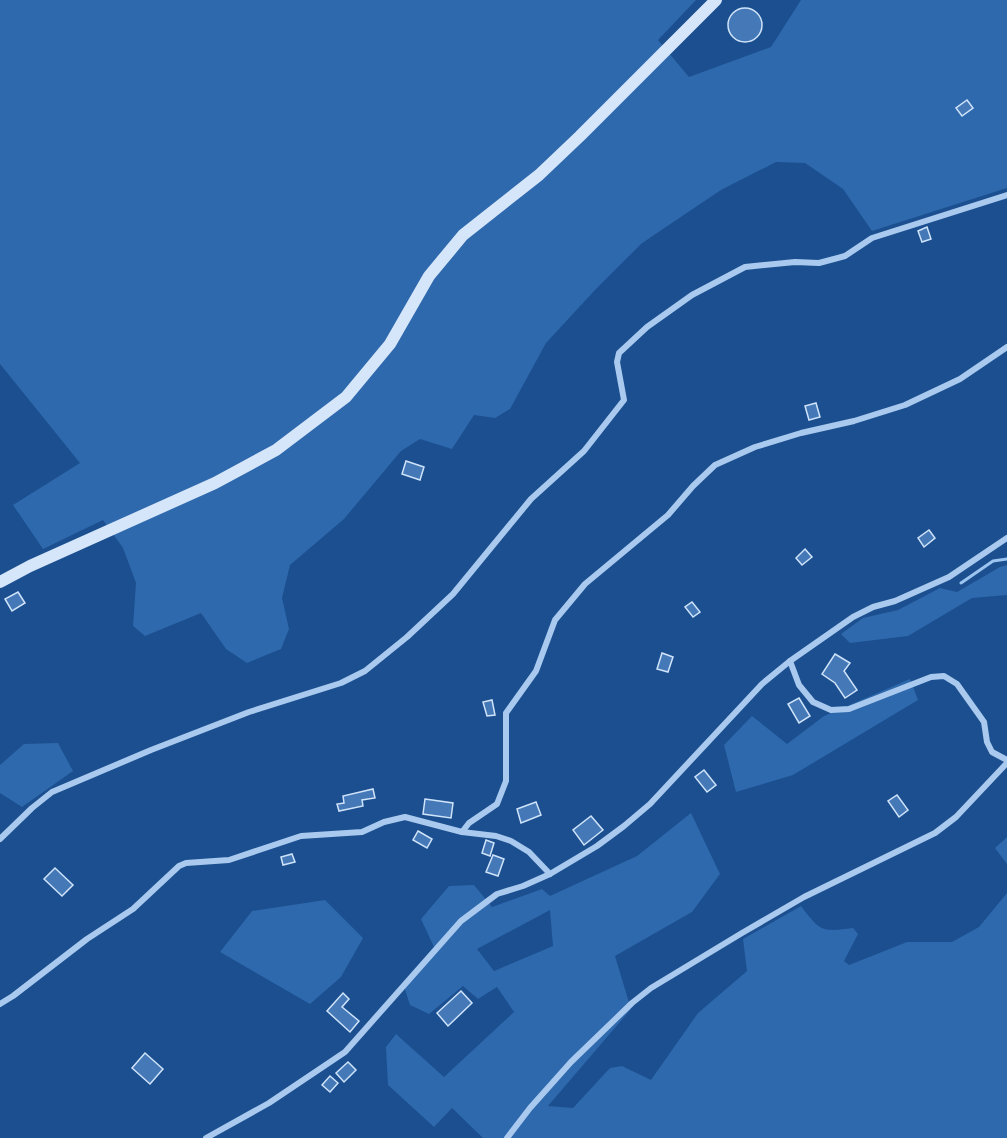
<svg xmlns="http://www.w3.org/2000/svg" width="1007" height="1138" font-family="'Asap Condensed',sans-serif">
<rect width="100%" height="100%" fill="#1b4f8f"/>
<g fill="#2e69ad" fill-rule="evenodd">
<polygon points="0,0 696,0 658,40 689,77 771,47 801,0 1007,0 1007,188 872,231 843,189 805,163 776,162 721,190 657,233 641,244 595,290 546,343 510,409 495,418 474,415 452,449 420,439 401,451 344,519 290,565 282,598 289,629 281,649 247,663 226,649 201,613 145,636 133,626 136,583 123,548 103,520 43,549 13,505 80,463 0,364"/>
<polygon points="1007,565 1007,595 972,598 908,636 850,643 841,634 863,618 898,610 940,588 957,592 1000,567"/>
<polygon points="910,679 918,700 793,775 736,792 724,745 752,716 787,744 824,716"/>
<polygon points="58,743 73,771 22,807 0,793 0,765 24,744"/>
<path d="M691,813L720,874L692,912L615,956L631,1009L548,1106L573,1108L610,1068L622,1066L651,1080L698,1013L747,971L743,939L801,906C821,932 821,932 853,928L858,934L844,961L849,965L907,942H952L979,927L1007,893V1138H483L452,1108L434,1127L388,1085L386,1047L396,1034L444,1077L514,1012L497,987L478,999L463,986L429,1014L410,1005L403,983L434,947L421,919L449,886L474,885L492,907L542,889L550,896L637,856ZM550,910L553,946L494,971L477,949Z"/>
<polygon points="1007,837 1007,864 995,848"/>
<polygon points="325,900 363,938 341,977 310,1004 220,952 252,911"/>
</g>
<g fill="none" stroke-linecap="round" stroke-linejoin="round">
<polyline stroke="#9cc4f0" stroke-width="3" points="961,583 993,561 1007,559"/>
</g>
<g fill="#4478b7" stroke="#cfe3fa" stroke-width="1.5">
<circle cx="745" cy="25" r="17"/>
<polygon points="967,100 973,108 962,116 956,108"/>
<polygon points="927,227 931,239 922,242 918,231"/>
<polygon points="816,403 820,417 809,420 805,406"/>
<polygon points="406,461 424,467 420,480 402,474"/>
<polygon points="929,530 935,538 924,547 918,538"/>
<polygon points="805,549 812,557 802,565 796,558"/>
<polygon points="18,592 25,603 12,611 5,599"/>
<polygon points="692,602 700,612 693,617 685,607"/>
<polygon points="662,653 673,657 668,672 657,669"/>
<polygon points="835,654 850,663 844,671 857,690 845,698 835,683 822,674"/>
<polygon points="799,698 810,716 799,723 788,704"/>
<polygon points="492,700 495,715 487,716 483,702"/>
<polygon points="704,770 716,785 707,792 695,777"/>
<polygon points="373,789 375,798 362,800 363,806 339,811 337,804 344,803 343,796"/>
<polygon points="897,795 908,810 899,817 888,801"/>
<polygon points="425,799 453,803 451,818 423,814"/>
<polygon points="536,802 541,815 521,823 517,809"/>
<polygon points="591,816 603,830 584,845 573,830"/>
<polygon points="418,831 432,839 427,848 413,840"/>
<polygon points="486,840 494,843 490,856 482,853"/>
<polygon points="292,854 295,862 283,865 281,857"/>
<polygon points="493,855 504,859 498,876 486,872"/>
<polygon points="55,868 73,885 62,896 44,879"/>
<polygon points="461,991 472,1003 448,1026 437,1013"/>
<polygon points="343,993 349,999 342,1007 359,1021 350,1032 327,1011"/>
<polygon points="145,1053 163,1069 150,1084 132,1068"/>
<polygon points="348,1062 356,1070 344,1082 336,1073"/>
<polygon points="330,1076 338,1083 330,1092 322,1085"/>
</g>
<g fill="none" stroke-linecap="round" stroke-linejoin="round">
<g stroke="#a9c9ee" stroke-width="6">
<polyline points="790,661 799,685 813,702 831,710 849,709 931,677 944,676 957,684 984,722 987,742 992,752 1007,760"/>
<polyline points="462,832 469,823 497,804 506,781 506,713 536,671 555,620 585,584 668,515 693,486 715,465 755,447 801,433 854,421 905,405 960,379 1007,347"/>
<polyline points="0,839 32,808 52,792 151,750 249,712 341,683 365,671 407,637 453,594 531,499 584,451 624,400 617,362 619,353 647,327 692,295 745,267 795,262 819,263 845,256 872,238 1007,195"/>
<polyline points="0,1004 13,996 87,939 133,909 179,866 186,863 229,860 301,836 362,832 384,822 405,817 462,832 496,836 511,841 529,852 550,874"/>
<polyline points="206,1138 269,1103 345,1052 461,921 497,894 523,886 550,874 597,846 624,826 650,804 762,684 790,661 853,617 873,607 895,601 949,577 1007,538"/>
<polyline points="507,1138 530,1108 571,1062 632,1003 651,988 742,933 804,897 935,833 956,817 1007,763"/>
</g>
<polyline stroke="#d6e6fa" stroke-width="12" points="0,582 30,566 215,483 276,450 346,397 390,344 429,276 463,235 539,175 580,136 716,0"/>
</g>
</svg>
